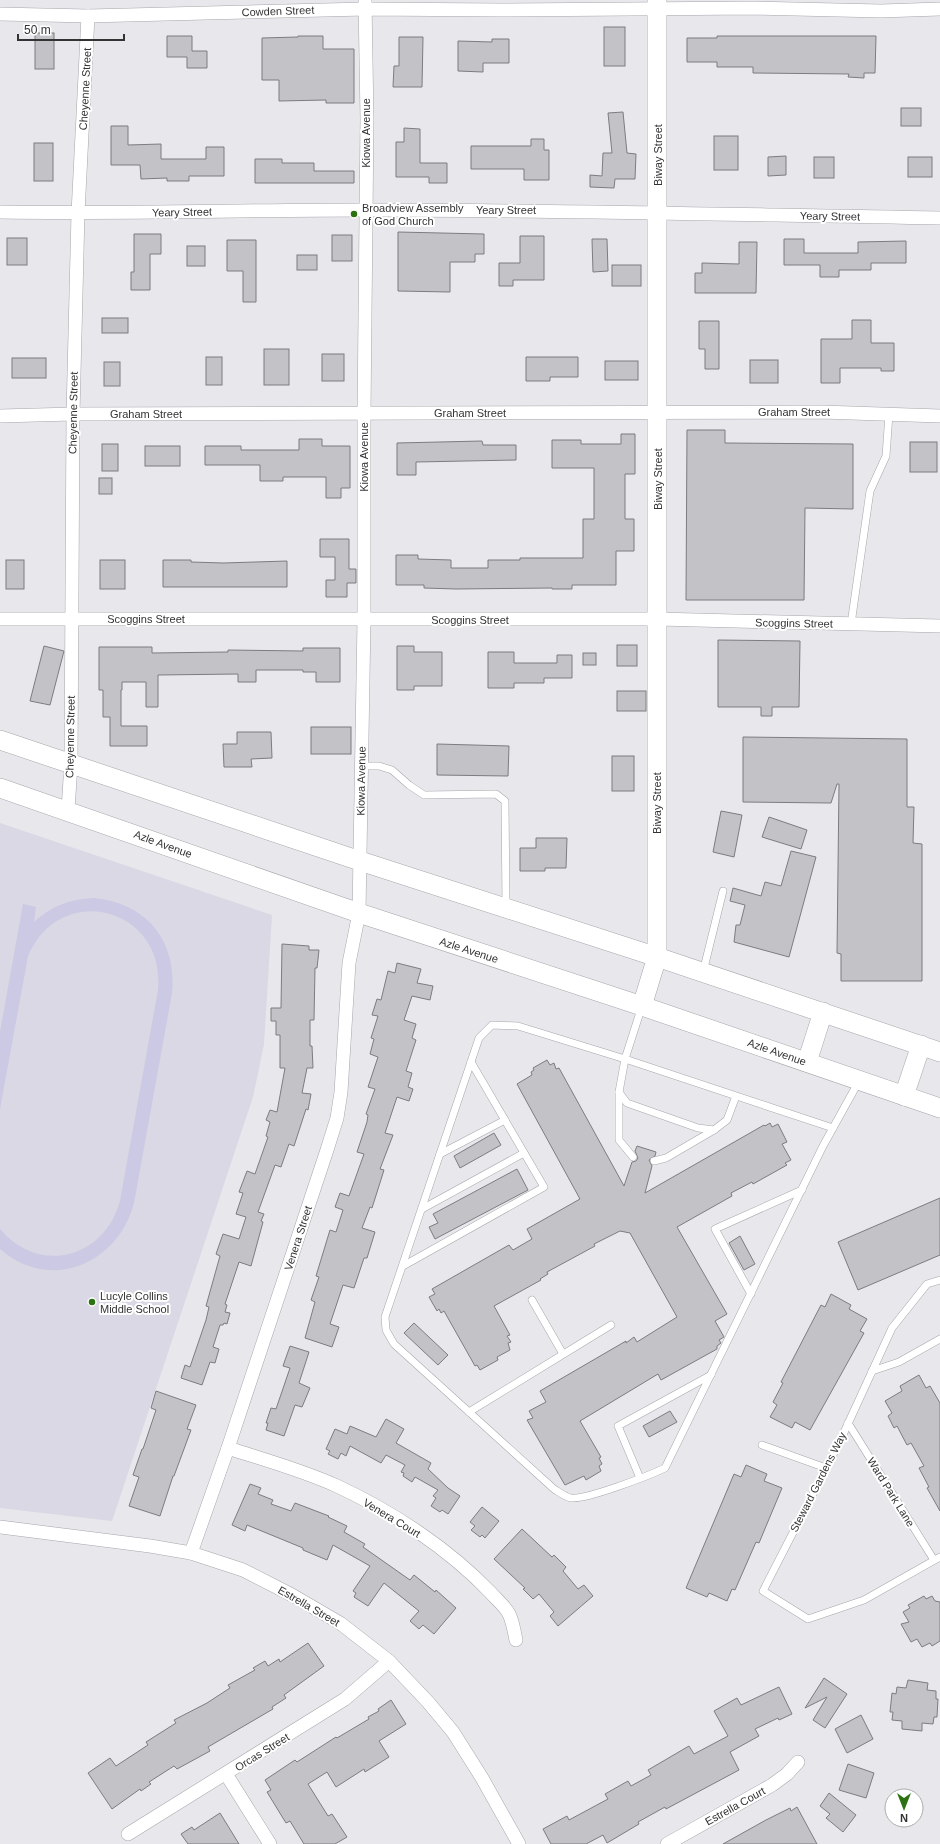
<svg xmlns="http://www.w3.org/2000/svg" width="940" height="1844" font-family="Helvetica,sans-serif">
<rect width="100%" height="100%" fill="#e7e7ec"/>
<polygon fill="#d9d8e4" points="0,823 272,915 264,1044 253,1097 112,1521 0,1508"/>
<path fill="#cbc9e3" d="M94,898C146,903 177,940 172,993L134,1203C118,1264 50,1293 0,1249V1229C39,1276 105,1258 120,1201L158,990C166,907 60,880 28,956L0,1109V1032L23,904L36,907L34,922C51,906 70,899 94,898Z"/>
<g fill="#c3c3c7" stroke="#7d7c80">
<rect x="604" y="27" width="21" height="39"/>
<rect x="35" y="33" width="19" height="36"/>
<polygon points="167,36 192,36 192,51 207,51 207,68 187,68 187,57 167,57"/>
<polygon points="298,36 323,36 323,49 354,49 354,103 326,103 326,100 279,101 279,80 262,80 262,38 298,37"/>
<polygon points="717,36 876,36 875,73 864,73 864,78 848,77 849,74 753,73 753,67 717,67 717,62 687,62 687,38 717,38"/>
<polygon points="399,37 423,37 422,87 393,87 394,66 399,66"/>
<polygon points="492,39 509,39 509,63 483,63 483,72 458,71 458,41 492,42"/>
<rect x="901" y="108" width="20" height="18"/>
<polygon points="623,112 627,153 636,154 635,179 615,179 614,188 590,187 590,175 602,176 603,153 612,153 608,113"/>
<polygon points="111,126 128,126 128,145 161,144 161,159 206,159 206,147 224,147 224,176 189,176 189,181 167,181 167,178 141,179 140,165 111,165"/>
<polygon points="404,128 420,129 420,163 447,163 447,183 429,183 429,177 396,177 396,142 404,142"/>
<rect x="714" y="136" width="24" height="34"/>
<polygon points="531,139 544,139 544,150 549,150 549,180 524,180 524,169 471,169 471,146 531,146"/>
<rect x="34" y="143" width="19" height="38"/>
<polygon points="786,156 786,175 768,176 768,157"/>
<rect x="814" y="157" width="20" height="21"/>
<rect x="908" y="157" width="24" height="20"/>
<polygon points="255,159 282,159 282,163 314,163 314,171 354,171 354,183 255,183"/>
<polygon points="398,232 484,234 484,254 475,254 475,262 450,262 450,292 398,291"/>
<polygon points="134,234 161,234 161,254 150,254 150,290 131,290 131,272 134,272"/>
<rect x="332" y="235" width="20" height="26"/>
<polygon points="520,236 544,236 544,280 513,280 513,286 499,286 499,263 520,263"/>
<rect x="7" y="238" width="20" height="27"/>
<polygon points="592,239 607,239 608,271 593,272"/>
<polygon points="784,239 804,239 804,253 858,253 858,242 906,241 906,263 871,263 871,270 839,270 839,277 820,277 820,265 784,265"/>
<polygon points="227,240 256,240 256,302 243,302 243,271 227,271"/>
<polygon points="739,242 757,242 756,293 695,293 695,273 702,273 702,263 739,264"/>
<rect x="187" y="246" width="18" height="20"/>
<rect x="297" y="255" width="20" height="15"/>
<rect x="612" y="265" width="29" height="21"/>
<rect x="102" y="318" width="26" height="15"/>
<polygon points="852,320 871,320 871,343 894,343 894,371 881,371 881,368 840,368 840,383 821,383 821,339 852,339"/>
<polygon points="699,321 719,321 719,369 705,369 705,349 699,349"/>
<rect x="264" y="349" width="25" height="36"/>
<rect x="322" y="354" width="22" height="27"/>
<rect x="206" y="357" width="16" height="28"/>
<polygon points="526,357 578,357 578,377 550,377 550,381 526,381"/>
<rect x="12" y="358" width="34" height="20"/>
<rect x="750" y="360" width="28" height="23"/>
<rect x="605" y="361" width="33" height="19"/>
<rect x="104" y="362" width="16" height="24"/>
<polygon points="687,430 725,430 725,443 853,444 853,509 805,508 804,600 686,600"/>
<polygon points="621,434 635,434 635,474 625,474 625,519 634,519 634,551 616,551 616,585 572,585 572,589 552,589 552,588 456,589 424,588 424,585 396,585 396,555 418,555 418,559 451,560 451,568 488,568 488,560 520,560 520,558 583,558 583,519 594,519 594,468 552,468 552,440 581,440 581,444 621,444"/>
<polygon points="299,439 322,439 322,446 350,446 350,488 341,488 341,498 326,498 326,477 283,477 283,481 260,481 260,465 205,465 205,446 241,446 241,450 299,450"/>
<polygon points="482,441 483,445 516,445 516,460 416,462 416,475 397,475 397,443"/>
<rect x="910" y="442" width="27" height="30"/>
<rect x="102" y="444" width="16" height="27"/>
<rect x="145" y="446" width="35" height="20"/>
<rect x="99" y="478" width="13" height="16"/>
<polygon points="320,539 349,539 349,569 356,569 356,583 347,583 347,597 326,597 326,580 335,580 335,557 320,557"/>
<rect x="6" y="560" width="18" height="29"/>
<rect x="100" y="560" width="25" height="29"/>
<polygon points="163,560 191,560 191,562 223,563 287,561 287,587 163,587"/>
<polygon points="718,640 800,641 799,707 772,707 772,716 761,716 761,707 718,707"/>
<rect x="617" y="645" width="20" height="21"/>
<polygon points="44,646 64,651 50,705 30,701"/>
<polygon points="397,646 414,646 414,652 442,652 442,686 414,686 414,690 397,690"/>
<polygon points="99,647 152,647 152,653 228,652 228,650 303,651 303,648 340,648 340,682 316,682 316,672 303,672 303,670 256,670 256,682 238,682 238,674 158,675 158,707 146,707 146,682 122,682 122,690 121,690 121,726 147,726 147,746 110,746 110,717 103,717 103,690 99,690"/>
<polygon points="488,652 514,652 514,663 557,663 557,655 572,655 572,678 544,678 544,683 514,683 514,688 488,688"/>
<rect x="583" y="653" width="13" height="12"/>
<rect x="617" y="691" width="29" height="20"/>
<rect x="311" y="727" width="40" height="27"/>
<polygon points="237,732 271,732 272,758 251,759 252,767 224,767 223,744 237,744"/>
<polygon points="743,737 907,739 907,807 914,807 913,843 922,844 922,981 841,981 841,954 837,953 839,784 837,784 831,803 743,802"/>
<polygon points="437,744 509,746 508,776 437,775"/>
<rect x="612" y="756" width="22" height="35"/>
<polygon points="721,811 742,815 734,857 713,852"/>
<polygon points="769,817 807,830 801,849 762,837"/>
<polygon points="536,838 567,838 566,868 545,868 545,871 520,871 520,848 536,848"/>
<polygon points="791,851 816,857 789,957 734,942 736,925 740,925 745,905 730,901 733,888 761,896 765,882 781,886"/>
<polygon points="282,944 309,946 309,950 319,950 317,968 315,968 314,1020 310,1020 310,1046 312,1046 313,1068 307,1068 302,1093 311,1094 308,1110 306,1109 294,1146 289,1144 281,1167 275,1165 258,1212 264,1214 261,1221 263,1222 251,1266 239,1262 225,1304 227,1305 225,1312 230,1313 227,1324 224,1323 223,1325 220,1325 213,1347 219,1349 215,1363 210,1362 202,1385 181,1378 185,1365 190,1367 206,1320 209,1307 206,1306 220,1256 216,1254 223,1234 239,1239 246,1217 236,1214 243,1193 239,1192 247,1171 255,1174 268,1137 266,1136 270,1122 266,1120 270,1110 277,1112 285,1068 280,1068 280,1035 276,1035 276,1021 271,1021 271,1008 281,1008"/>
<polygon points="397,963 421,969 417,983 433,986 430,1000 412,996 404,1020 416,1024 412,1038 416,1040 406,1071 412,1073 408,1087 413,1089 409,1101 397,1097 385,1133 393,1135 380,1169 384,1170 372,1208 370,1207 362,1228 375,1232 367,1258 364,1258 354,1288 343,1285 330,1324 339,1327 332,1347 305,1338 315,1302 311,1300 319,1277 316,1276 330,1230 336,1232 343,1210 335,1207 340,1193 349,1196 364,1154 357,1152 367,1122 368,1115 366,1114 375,1089 368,1087 378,1057 370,1054 374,1039 371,1038 378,1016 372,1015 377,999 381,1000 388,971 395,973"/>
<polygon points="547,1060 550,1065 554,1063 556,1069 559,1068 624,1186 632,1162 636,1161 638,1158 635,1151 637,1146 656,1152 655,1156 649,1160 652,1166 645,1193 764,1125 765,1126 770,1123 772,1127 778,1124 787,1142 782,1144 791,1160 785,1163 787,1165 753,1184 752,1182 731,1193 732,1196 677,1227 727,1314 715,1321 724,1337 719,1340 721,1343 717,1346 717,1349 661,1380 658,1374 580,1421 601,1457 599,1458 602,1464 599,1466 601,1471 586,1480 584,1476 565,1485 527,1420 533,1418 529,1411 546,1402 540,1391 626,1341 626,1343 634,1337 637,1342 677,1317 630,1233 620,1231 594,1244 595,1246 547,1272 548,1274 540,1279 541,1280 494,1306 510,1335 507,1336 511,1342 508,1343 510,1350 497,1357 498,1360 480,1370 477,1365 475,1366 444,1311 441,1313 439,1309 437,1311 429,1297 435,1294 432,1289 509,1245 513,1250 532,1239 527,1229 580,1199 517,1084 532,1075 531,1072 534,1070 533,1068"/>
<polygon points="494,1133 501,1145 460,1168 454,1156"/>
<polygon points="517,1169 528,1190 435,1239 429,1227 438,1223 433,1214"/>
<polygon points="940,1198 940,1255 858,1290 838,1242"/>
<polygon points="740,1236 755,1264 744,1270 729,1243"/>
<polygon points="831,1294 851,1305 849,1309 867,1319 860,1331 864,1333 810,1430 795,1422 792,1428 770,1417 777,1405 773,1402 783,1383 781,1382 821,1305 825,1307"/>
<polygon points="414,1323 448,1355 438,1365 404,1333"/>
<polygon points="290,1346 309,1352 299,1383 310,1388 302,1407 295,1405 284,1436 266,1430 268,1423 266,1423 271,1408 276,1409 290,1368 283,1366"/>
<polygon points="919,1375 926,1388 930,1386 940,1403 940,1511 927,1488 929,1487 919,1468 924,1466 911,1443 907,1445 897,1426 894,1428 888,1416 892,1413 885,1401 902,1391 900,1386"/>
<polygon points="156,1391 196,1405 187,1429 191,1430 174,1476 173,1476 160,1516 129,1506 139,1477 133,1475 142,1449 143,1449 156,1410 151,1408"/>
<polygon points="670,1411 677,1422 649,1437 643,1426"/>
<polygon points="386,1419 404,1429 396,1443 431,1463 428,1469 448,1488 460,1496 448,1514 442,1510 440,1512 431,1506 436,1498 433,1496 438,1490 415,1477 412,1482 403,1476 404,1473 401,1472 405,1465 386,1455 381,1463 350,1446 346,1456 341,1453 338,1459 328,1454 330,1451 326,1449 335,1429 347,1434 350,1426 376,1437"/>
<polygon points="746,1465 767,1474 764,1481 782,1488 759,1543 756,1542 735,1590 732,1589 727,1601 709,1593 707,1597 686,1588 734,1474 741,1477"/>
<polygon points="250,1484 261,1488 258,1494 273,1500 271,1504 291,1511 295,1503 329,1516 328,1517 347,1526 344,1532 365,1544 363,1547 410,1580 414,1575 435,1592 436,1590 456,1608 434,1634 423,1625 419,1629 410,1621 419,1611 384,1583 368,1606 354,1597 356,1593 353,1591 370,1566 333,1545 327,1560 303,1550 303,1548 247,1525 245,1531 232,1525"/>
<polygon points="482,1507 499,1521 485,1538 482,1535 480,1537 471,1530 475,1526 470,1522"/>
<polygon points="522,1529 552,1557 554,1555 566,1567 563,1571 578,1589 584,1585 593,1596 558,1626 550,1616 554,1612 539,1594 533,1599 523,1589 525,1588 494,1559"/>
<polygon points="924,1596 926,1599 932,1596 935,1601 940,1602 940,1641 932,1646 930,1643 922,1647 917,1639 911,1642 901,1624 909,1622 903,1612 910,1608 908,1605"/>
<polygon points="308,1643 324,1666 284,1695 286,1698 272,1707 273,1709 208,1747 210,1751 177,1769 174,1766 149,1782 151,1784 141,1791 140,1789 112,1809 88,1773 110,1758 116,1766 148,1745 146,1742 176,1723 174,1720 207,1703 230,1688 228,1685 255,1670 253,1668 265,1661 268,1666 279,1659 280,1662"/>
<polygon points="824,1678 847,1694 825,1728 813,1720 827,1697 805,1708"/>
<polygon points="908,1680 928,1683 927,1690 936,1691 936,1699 938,1699 937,1717 934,1717 933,1724 922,1723 922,1731 902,1729 902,1721 892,1720 893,1712 890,1712 892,1693 896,1694 897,1687 906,1688"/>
<polygon points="779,1687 792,1714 779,1720 778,1718 755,1729 759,1736 730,1752 739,1770 666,1809 665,1807 638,1822 639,1824 607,1843 603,1835 586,1844 551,1844 543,1829 567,1816 569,1820 608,1799 605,1794 628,1781 631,1786 651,1775 648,1770 689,1746 694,1754 728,1736 714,1711 737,1698 741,1705"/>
<polygon points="391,1700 406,1724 379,1741 389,1757 365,1772 364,1769 336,1787 327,1772 308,1784 328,1816 332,1814 347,1837 335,1844 304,1844 290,1821 286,1823 278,1810 267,1792 271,1790 265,1780 295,1760 297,1762 336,1737 337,1738 369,1719 368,1717 379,1711 378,1709"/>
<polygon points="861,1715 873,1739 847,1753 835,1729"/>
<polygon points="848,1764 874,1773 866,1798 839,1790"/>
<polygon points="829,1793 856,1815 843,1832 826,1818 830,1814 820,1806"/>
<polygon points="797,1807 817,1844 723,1844 766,1820 790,1808 791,1811"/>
<polygon points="220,1813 239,1844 188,1844 181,1834 192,1827 194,1830"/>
</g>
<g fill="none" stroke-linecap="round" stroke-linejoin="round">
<g stroke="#a7a6ab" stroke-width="8">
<g id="lane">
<polyline points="851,624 870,491 886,456 889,414"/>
<polyline points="361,766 379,766 392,770 409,785 424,795 496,794 505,801 506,907"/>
<polyline points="703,972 723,891"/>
<path d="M642,1006L625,1059L518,1026L492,1025L479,1038L385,1317L386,1330L394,1344L554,1489C559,1492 565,1497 571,1498C586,1500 648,1476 665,1468L823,1146L859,1081"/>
<polyline points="619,1092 619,1140 633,1157"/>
<polyline points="736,1096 727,1120 714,1130 698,1128 627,1103 619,1092 625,1059 833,1128"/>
<polyline points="440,1154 505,1120"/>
<polyline points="654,1161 666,1158 714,1130"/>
<polyline points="422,1209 524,1153"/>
<polyline points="403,1266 544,1187 471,1062"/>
<polyline points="940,1280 927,1284 892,1328 841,1439 763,1591 808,1619 864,1600 940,1557"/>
<polyline points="751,1294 715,1229 802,1190"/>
<polyline points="532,1300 563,1354"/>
<polyline points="872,1371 899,1362 940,1339"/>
<polyline points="469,1412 611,1325"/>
<polyline points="848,1423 934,1560"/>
<polyline points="762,1445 826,1468"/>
<polyline points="640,1478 618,1426 711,1375"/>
</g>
</g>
<g stroke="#a7a6ab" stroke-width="14">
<g id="street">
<polyline points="0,14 88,16 365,9 501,10 754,8 881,11 940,9"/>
<path d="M0,212C123,214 246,210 368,210C559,210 749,215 940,218"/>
<polyline points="0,416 73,414 822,412 940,416"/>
<polyline points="0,619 658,619 940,626"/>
<polyline points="68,810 71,764 73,414 78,213 88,16"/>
<path d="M228,1448C265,1460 302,1470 337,1486C393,1512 449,1549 491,1593C497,1600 505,1606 509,1614C513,1622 514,1631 516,1640"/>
<polyline points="0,1527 150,1546 191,1553 243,1570 292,1595 340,1623 389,1661 428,1702 453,1732 482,1778 519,1844"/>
<polyline points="191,1553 228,1448 327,1150 337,1118 341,1092 349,963 359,913 364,620 364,414 367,119 365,0"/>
<polyline points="226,1774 270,1844"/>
<polyline points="128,1834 345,1699 389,1661"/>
<polyline points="667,1844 772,1785 787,1774 798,1762"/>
</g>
</g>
<g stroke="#a7a6ab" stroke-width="20">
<g id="secondary">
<polyline points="0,740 360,861 657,957 940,1052"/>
<polyline points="0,788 359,913 642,1006 940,1108"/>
<polyline points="642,1006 657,957 657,0"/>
<polyline points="807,1062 823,1012"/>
<polyline points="904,1096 921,1045"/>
</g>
</g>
<use href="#lane" stroke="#fff" stroke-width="7"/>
<use href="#street" stroke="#fff" stroke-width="13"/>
<use href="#secondary" stroke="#fff" stroke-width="19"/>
</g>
<g fill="#2c7212" stroke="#fff" stroke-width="1.5">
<circle cx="354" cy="214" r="4"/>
<circle cx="92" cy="1302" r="4"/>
</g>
<g text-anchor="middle" stroke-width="4" stroke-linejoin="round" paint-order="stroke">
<g font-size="11" fill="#333334" stroke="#fff">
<text transform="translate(278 11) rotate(-2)" y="4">Cowden Street</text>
<text transform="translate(85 89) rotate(-87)" y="4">Cheyenne Street</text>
<text transform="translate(366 133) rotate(-90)" y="4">Kiowa Avenue</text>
<text transform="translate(658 155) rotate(-90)" y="4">Biway Street</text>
<text x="506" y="214">Yeary Street</text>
<text transform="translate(182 212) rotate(-1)" y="4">Yeary Street</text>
<text transform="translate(830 216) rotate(1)" y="4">Yeary Street</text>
<text x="794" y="416">Graham Street</text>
<text transform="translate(73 413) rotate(-89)" y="4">Cheyenne Street</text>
<text x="470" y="417">Graham Street</text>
<text x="146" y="418">Graham Street</text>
<text transform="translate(364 457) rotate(-90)" y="4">Kiowa Avenue</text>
<text transform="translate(658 479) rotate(-90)" y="4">Biway Street</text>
<text x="146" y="623">Scoggins Street</text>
<text x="470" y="624">Scoggins Street</text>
<text transform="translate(794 623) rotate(1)" y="4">Scoggins Street</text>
<text transform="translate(70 737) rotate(-89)" y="4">Cheyenne Street</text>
<text transform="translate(361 781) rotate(-89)" y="4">Kiowa Avenue</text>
<text transform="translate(657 803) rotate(-90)" y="4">Biway Street</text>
<text transform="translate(163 844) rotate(20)" y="4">Azle Avenue</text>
<text transform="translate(469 950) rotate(18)" y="4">Azle Avenue</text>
<text transform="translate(777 1052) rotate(19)" y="4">Azle Avenue</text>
<text transform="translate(298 1238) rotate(-72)" y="4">Venera Street</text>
<text transform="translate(818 1482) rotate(-63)" y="4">Steward Gardens Way</text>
<text transform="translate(891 1492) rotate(58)" y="4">Ward Park Lane</text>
<text transform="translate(392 1518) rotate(31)" y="4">Venera Court</text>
<text transform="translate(309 1606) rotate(30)" y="4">Estrella Street</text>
<text transform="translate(262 1752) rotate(-32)" y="4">Orcas Street</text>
<text transform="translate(735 1806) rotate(-29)" y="4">Estrella Court</text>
</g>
<g font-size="11" fill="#333334" stroke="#fff" text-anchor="start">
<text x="362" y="212">Broadview Assembly<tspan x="362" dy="13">of God Church</tspan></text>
<text x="100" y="1300">Lucyle Collins<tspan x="100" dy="13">Middle School</tspan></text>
</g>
</g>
<g transform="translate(904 1808) rotate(180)"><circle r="19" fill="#ffffff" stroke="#adadae"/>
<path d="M0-3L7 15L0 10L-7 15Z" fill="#2c7212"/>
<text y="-6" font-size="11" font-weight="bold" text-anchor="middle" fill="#333334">N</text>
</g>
<path d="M18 34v6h106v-6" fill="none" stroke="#333334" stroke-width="2"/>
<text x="24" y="34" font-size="12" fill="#333334" stroke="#ffffff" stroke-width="3" paint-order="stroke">50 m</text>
</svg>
